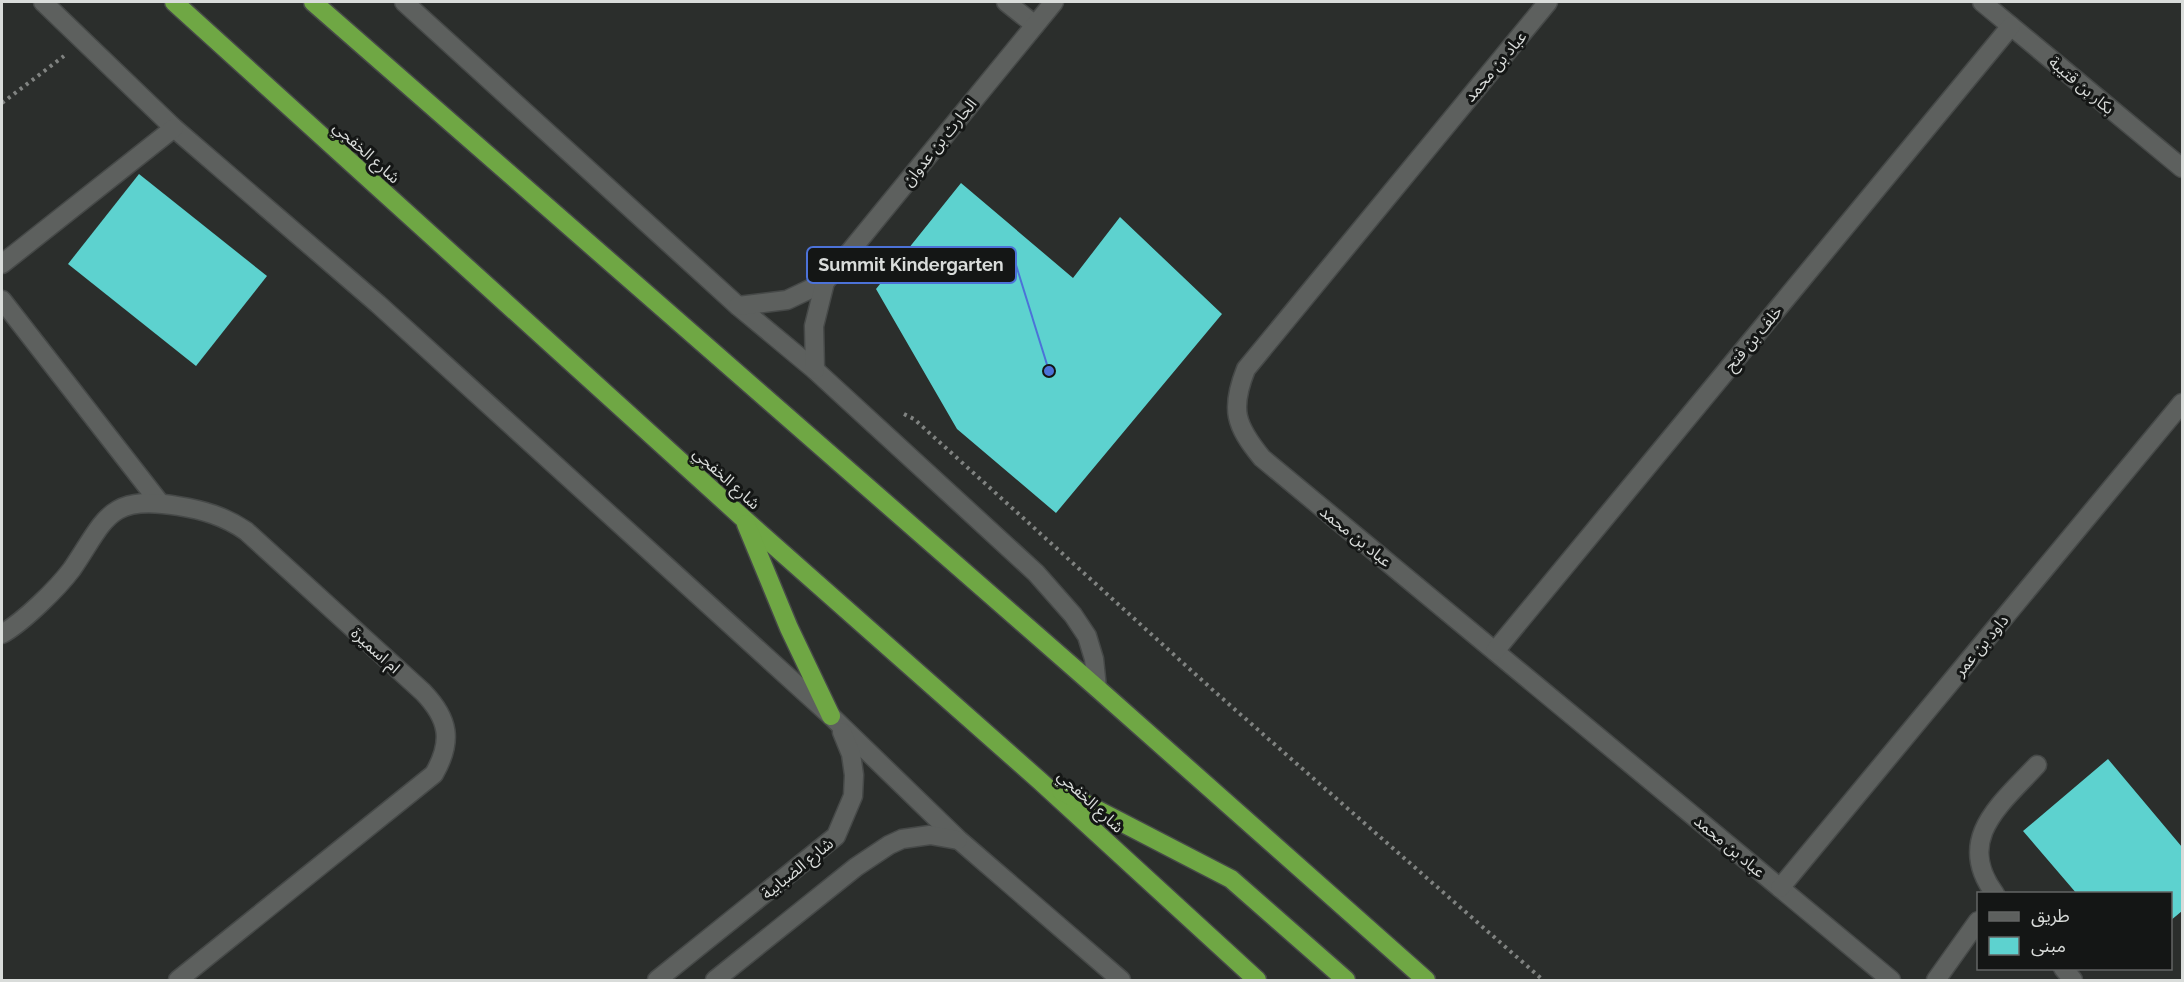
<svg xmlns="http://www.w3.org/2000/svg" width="2184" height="982" font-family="Raleway,'Noto Sans Arabic',sans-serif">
<rect width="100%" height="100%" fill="#2b2e2c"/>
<g fill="#5dd2cf">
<polygon points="139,174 267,276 196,366 68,264"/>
<polygon points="961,183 1073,278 1120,217 1222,314 1056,513 957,429 876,289"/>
<polygon points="2108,759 2182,847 2182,911 2170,921 2170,894 2077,894 2023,831"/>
</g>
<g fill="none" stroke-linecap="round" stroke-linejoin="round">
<g stroke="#464948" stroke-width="21">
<g id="minor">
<polyline points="43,2 174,128 378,304 831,716 959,840 1121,980"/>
<polyline points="404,2 738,306 815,370 1036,573 1073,615 1087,636 1094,659 1097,688"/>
<polyline points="1006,2 1035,25"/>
<path d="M1548,2L1246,369C1230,409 1235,425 1262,458L1891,980"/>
<polyline points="1982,2 2182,168"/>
<polyline points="2,264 174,128"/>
<polyline points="2,300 160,503"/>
<polyline points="738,306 787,300 825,282"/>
<polyline points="815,370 814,326 825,282 1054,2"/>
<path d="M2,634C23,622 57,589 72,569C106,519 108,494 178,506C203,510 224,516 246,531L423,692C449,719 453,741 434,774L178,980"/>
<polyline points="1495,651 2011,26"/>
<polyline points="1780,888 2182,403"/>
<path d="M1995,894C1954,839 2001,804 2037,765"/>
<polyline points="2063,968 2073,980"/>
<polyline points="657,980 836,836 853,796 854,775 851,754 842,732"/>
<polyline points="715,980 856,867 889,845 902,839 930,835 958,840"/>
<polyline points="1936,980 1978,921"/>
</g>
</g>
<g stroke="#464948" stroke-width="21">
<g id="highway">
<polyline points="174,2 744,519 1040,781 1257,980"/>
<polyline points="313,2 1097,688 1426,980"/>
<polyline points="746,524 789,628 831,716"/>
<polyline points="1061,791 1231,879 1346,980"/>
</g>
</g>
<g stroke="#808381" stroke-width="4" stroke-dasharray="3 4.5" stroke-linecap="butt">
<polyline points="2,103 64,56"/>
<polyline points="904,414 914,419 1215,692 1543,980"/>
</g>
<use href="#minor" stroke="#5d605e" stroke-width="18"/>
<use href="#highway" stroke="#6fa744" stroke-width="18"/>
</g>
<g text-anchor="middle" stroke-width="6" stroke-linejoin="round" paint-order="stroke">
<g font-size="16" fill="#d9dcda" stroke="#141615">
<text transform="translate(1495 66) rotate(-50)" y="6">عباد بن محمد</text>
<text transform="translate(2082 85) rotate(40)" y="6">بكار بن قتيبة</text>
<text transform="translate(939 142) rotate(-51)" y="6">الحارث بن عدوان</text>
<text transform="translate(367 152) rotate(42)" y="6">شارع الخفجي</text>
<text transform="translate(1753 338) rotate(-50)" y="6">خلف بن فتح</text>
<text transform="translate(727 478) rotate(42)" y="6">شارع الخفجي</text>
<text transform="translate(1356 536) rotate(39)" y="6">عباد بن محمد</text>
<text transform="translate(1981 645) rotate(-50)" y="6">داود بن عمر</text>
<text transform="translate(376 650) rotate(42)" y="6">ام اسميرة</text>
<text transform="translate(1091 801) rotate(43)" y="6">شارع الخفجي</text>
<text transform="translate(1730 846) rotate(40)" y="6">عباد بن محمد</text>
<text transform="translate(797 868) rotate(-39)" y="6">شارع الضبابية</text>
</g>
</g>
<path fill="none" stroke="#4c72d8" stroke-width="2" d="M1049 371L1016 265"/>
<circle fill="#4c72d8" stroke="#141615" stroke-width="2" cx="1049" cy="371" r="6"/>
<rect fill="#141615" stroke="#4c72d8" stroke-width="2" x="807" y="247" width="209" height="36" rx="6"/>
<g font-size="18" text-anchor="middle" font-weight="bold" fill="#d9dcda">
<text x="911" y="271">Summit Kindergarten</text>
</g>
<rect width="2184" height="982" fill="none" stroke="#d9dcda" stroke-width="6"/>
<rect x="1977" y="892" width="195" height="78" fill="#141615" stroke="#636564" stroke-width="1.5"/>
<rect x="1989" y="912" width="30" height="9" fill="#5d605e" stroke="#636564" stroke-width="1.5"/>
<text x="2031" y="922" font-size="18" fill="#d9dcda">طريق</text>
<rect x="1989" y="937" width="30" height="18" fill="#5dd2cf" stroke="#636564" stroke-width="1.5"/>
<text x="2031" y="952" font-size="18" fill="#d9dcda">مبنى</text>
</svg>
